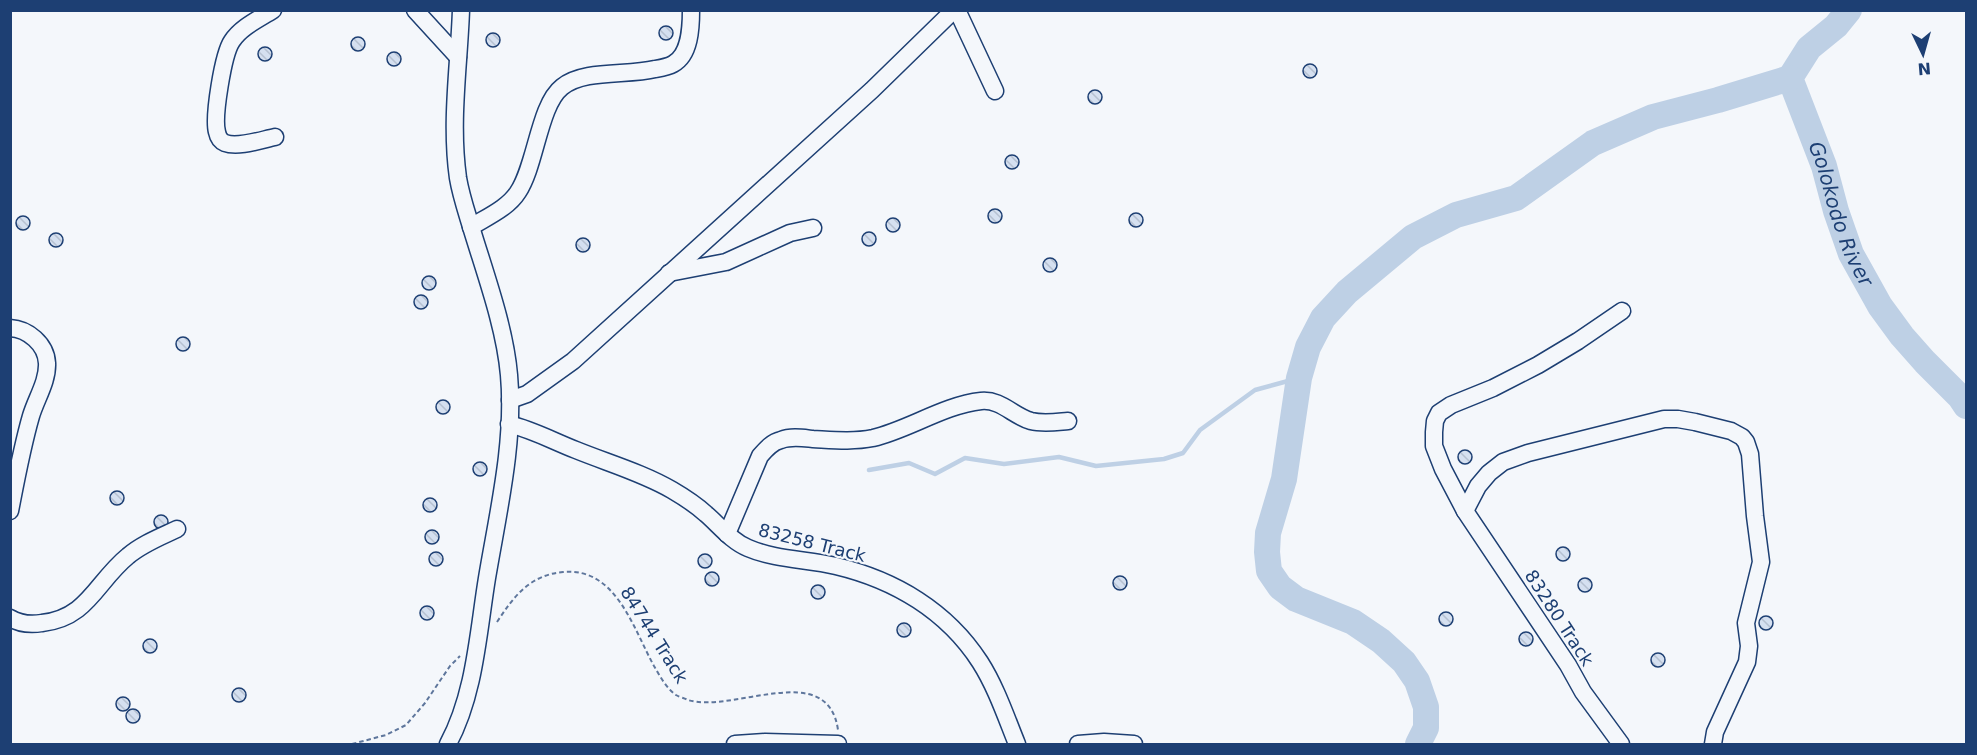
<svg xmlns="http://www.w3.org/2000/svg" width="1977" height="755" font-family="'DejaVu Sans',sans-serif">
<defs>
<pattern id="building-back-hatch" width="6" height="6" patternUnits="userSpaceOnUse" patternTransform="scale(1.5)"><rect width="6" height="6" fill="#d5e0f0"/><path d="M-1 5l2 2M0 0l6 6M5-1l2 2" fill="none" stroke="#b6c1d1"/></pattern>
</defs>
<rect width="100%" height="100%" fill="#f4f7fb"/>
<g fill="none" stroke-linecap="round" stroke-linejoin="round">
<polyline stroke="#bed0e5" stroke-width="4.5" points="869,470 909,463 935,474 965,458 1004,464 1059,457 1096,466 1164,459 1183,453 1200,430 1255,390 1299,378"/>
<g stroke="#bed0e5" stroke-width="26">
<path id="s1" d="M1849,10L1836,26L1809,48L1790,78L1824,166L1836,211L1851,254L1880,306L1902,336L1925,362L1960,397L1966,406"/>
<polyline points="1418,744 1426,728 1426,707 1417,681 1404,662 1381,641 1353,622 1296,599 1280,587 1269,571 1267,552 1268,533 1284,479 1299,378 1308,347 1323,318 1347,292 1413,237 1456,215 1516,198 1593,143 1653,117 1718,100 1790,78"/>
</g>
</g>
<g fill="url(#building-back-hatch)" stroke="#1d3f73" stroke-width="1.5">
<circle cx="666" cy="33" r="7"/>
<circle cx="493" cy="40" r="7"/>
<circle cx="358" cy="44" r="7"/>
<circle cx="265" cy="54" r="7"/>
<circle cx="394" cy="59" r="7"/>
<circle cx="1310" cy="71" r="7"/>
<circle cx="1095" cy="97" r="7"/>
<circle cx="1012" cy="162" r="7"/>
<circle cx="995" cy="216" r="7"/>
<circle cx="1136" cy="220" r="7"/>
<circle cx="23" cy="223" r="7"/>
<circle cx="893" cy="225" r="7"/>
<circle cx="869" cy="239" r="7"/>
<circle cx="56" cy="240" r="7"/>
<circle cx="583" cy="245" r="7"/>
<circle cx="1050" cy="265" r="7"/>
<circle cx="429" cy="283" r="7"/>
<circle cx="421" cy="302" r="7"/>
<circle cx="183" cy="344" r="7"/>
<circle cx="443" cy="407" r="7"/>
<circle cx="1465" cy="457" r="7"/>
<circle cx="480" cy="469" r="7"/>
<circle cx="117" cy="498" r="7"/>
<circle cx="430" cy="505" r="7"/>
<circle cx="161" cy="522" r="7"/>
<circle cx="432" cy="537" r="7"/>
<circle cx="1563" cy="554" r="7"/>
<circle cx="436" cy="559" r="7"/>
<circle cx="705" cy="561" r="7"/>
<circle cx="712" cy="579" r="7"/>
<circle cx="1120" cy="583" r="7"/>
<circle cx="1585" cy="585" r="7"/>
<circle cx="818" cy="592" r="7"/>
<circle cx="427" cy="613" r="7"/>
<circle cx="1446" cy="619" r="7"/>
<circle cx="1766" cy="623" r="7"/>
<circle cx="904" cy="630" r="7"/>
<circle cx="1526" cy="639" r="7"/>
<circle cx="150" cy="646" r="7"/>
<circle cx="1658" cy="660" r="7"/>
<circle cx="239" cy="695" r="7"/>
<circle cx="123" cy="704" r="7"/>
<circle cx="133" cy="716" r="7"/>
</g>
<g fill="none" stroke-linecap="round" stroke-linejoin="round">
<g stroke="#1d3f73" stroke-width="19">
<g id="minor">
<path d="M273,10C259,19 241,27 232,41C223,54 213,117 217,132C218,137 220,141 225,143C238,148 261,140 275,137"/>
<polyline points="415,10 458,57"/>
<polyline points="957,10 995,91"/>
<path d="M471,227C487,217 508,208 518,192C536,165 539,105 562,87C584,69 627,76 655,69C661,68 668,67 673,64C690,55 691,28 691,10"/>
<polyline points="669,273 726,262 790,233 813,228"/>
<path d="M10,328C28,329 46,344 47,363C48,381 36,399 31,416C22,447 16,480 10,511"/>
<polyline points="510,400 527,394 573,361 872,90 954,10"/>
<path d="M509,424C533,430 553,441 576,450C608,463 643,473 672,490C684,497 696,505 706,514C719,525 731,541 748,548C776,560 807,559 836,566C895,580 947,611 980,662C996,687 1006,717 1017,744"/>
<polyline points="1465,511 1478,486 1489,473 1503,462 1528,453 1664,419 1678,419 1695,422 1731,431 1742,437 1746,442 1750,454 1755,516 1761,562 1746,623 1749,646 1747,662 1715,732 1713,744"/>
<path d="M727,534L760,456C766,449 772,442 781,440C791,436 803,438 813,439C833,440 853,442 873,438C908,430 944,405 981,401C1001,399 1013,416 1031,421C1043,424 1056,422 1068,421"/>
<path d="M10,618C20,624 30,625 42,623C88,618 96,582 128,556C142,544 160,537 177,529"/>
<path d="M448,744C475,694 478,633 487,578C498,512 515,442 509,375C505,328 486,276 472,230C467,213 461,196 458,178C450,122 459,66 461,10"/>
<polyline points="735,744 765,742 838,744"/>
<polyline points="1078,744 1104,742 1134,744"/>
<polyline points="1621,744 1583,692 1568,665 1465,511 1443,469 1434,446 1434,432 1435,421 1439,413 1451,405 1493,388 1538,365 1578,341 1622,311"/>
</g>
</g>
<g stroke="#5e769c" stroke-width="2" stroke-dasharray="4.5 3" stroke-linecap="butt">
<path d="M497,622C514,596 530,575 563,572C616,567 633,628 654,666C660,676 666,688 676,695C679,697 684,698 688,700C733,714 828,658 838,730"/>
<polyline points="352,744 386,735 406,725 425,703 450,666 460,656"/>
</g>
<use href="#minor" stroke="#f4f7fb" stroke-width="16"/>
</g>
<g text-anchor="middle" stroke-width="4.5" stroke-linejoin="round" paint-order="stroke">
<g font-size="18" fill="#1d3f73" stroke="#f4f7fb">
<text transform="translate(812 543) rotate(14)" y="6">83258 Track</text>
<text transform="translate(1559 618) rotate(57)" y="6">83280 Track</text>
<text transform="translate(654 635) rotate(58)" y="6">84744 Track</text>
</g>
<g font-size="20" font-style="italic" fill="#1d3f73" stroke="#f4f7fb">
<text dy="7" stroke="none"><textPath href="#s1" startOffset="236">Golokodo River</textPath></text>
</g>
</g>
<rect width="1977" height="755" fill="none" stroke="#1d3f73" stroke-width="24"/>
<g transform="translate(1923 54) rotate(175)" stroke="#f4f7fb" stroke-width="4.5" paint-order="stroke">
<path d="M0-4.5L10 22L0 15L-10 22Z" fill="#1d3f73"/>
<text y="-9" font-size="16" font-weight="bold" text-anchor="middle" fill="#1d3f73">N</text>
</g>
</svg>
